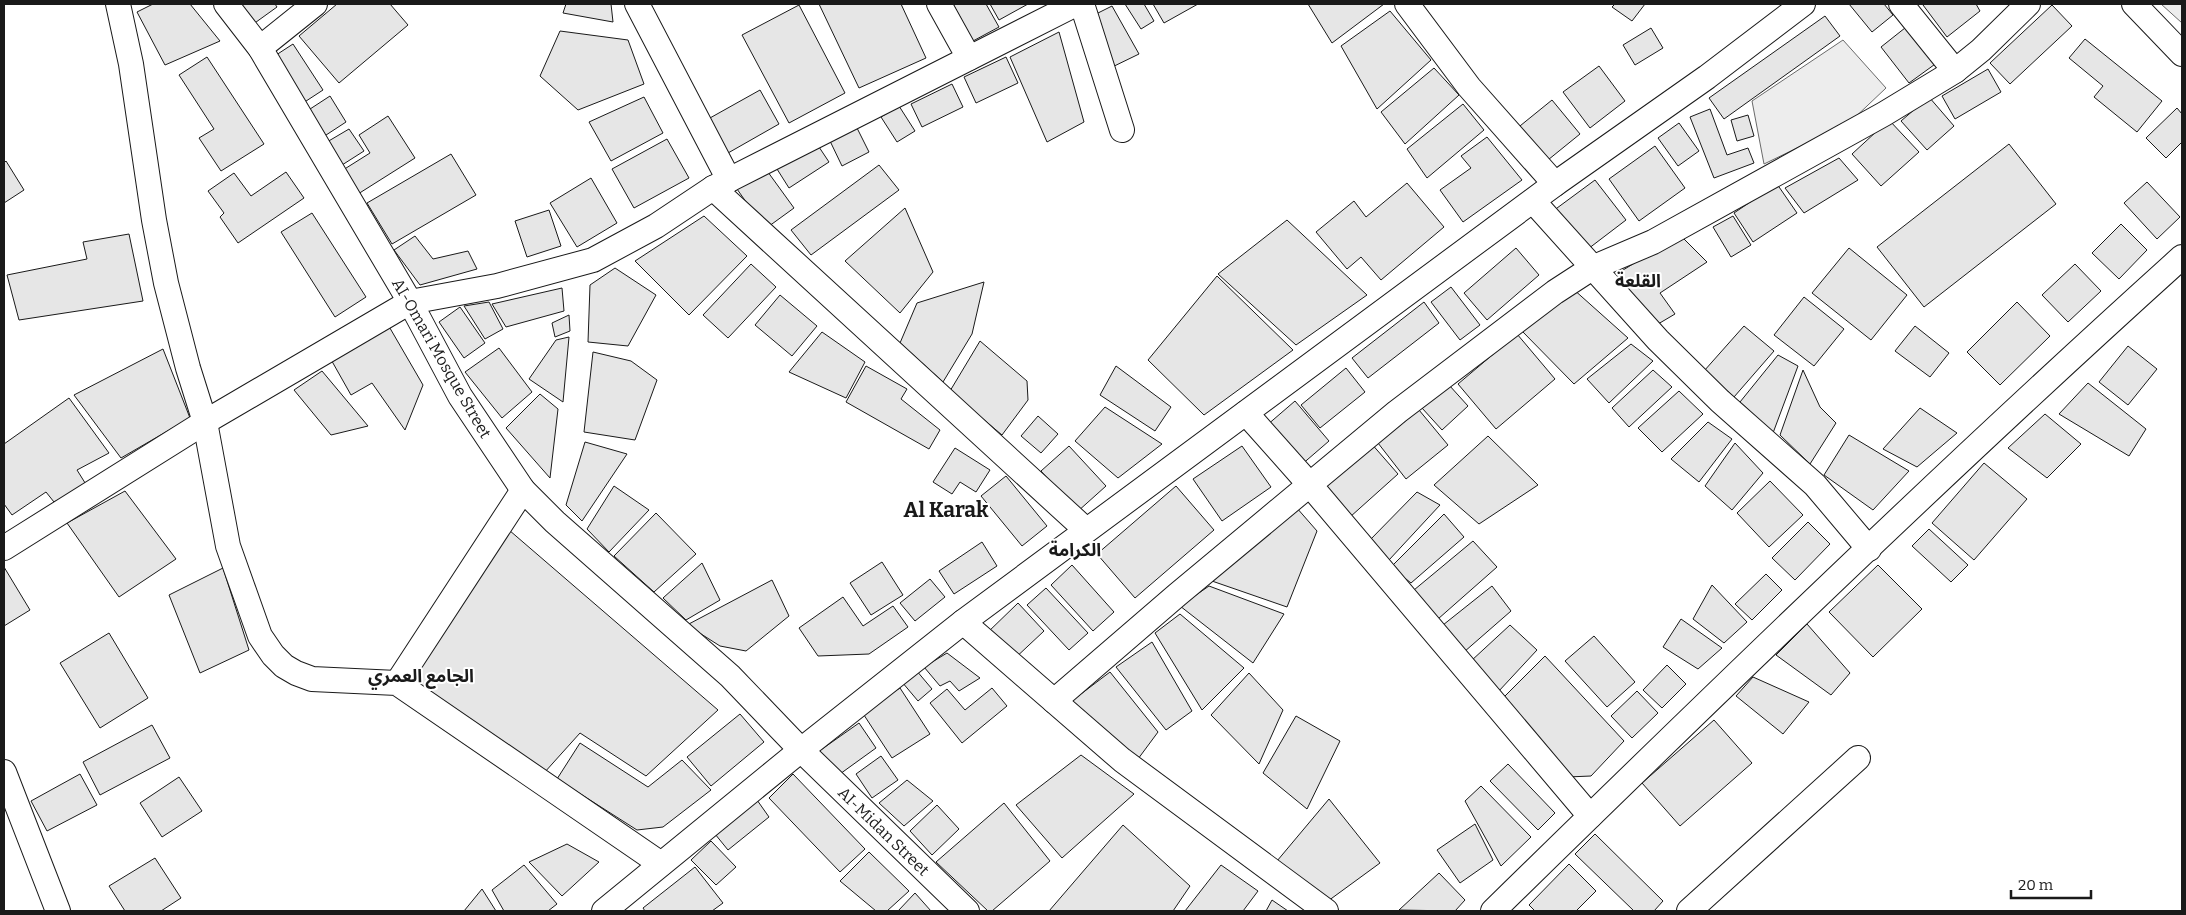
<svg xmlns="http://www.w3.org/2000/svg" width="2186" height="915" font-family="Bitter,'Noto Sans Arabic',serif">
<rect width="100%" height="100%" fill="#fff"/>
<g fill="#ededed" stroke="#6a6a6a">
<polygon points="2161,4 2182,4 2182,23"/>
<polygon points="1843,40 1886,88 1849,123 1764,164 1752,101"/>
</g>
<g fill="#e6e6e6" stroke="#1a1a1a">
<polygon points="153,4 190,4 220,41 165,65 137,12"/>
<polygon points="236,4 275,4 277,7 252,25"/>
<polygon points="337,4 390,4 408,25 339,83 299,36"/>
<polygon points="566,4 611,4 613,22 563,13"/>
<polygon points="819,4 901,4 926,58 859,88"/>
<polygon points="953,4 986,4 999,27 973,41"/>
<polygon points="990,4 1028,4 999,20"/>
<polygon points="1125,4 1144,4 1154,21 1141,29"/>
<polygon points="1153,4 1198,4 1164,23"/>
<polygon points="1308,4 1384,4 1332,43"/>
<polygon points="1615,4 1645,4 1632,21 1612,7"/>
<polygon points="1849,4 1884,4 1893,15 1872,32"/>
<polygon points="1925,4 1976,4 1980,11 1947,37 1923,5"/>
<polygon points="799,5 845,93 789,123 742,35"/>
<polygon points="2052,5 2072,26 2010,84 1990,63"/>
<polygon points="1112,6 1139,54 1104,71 1090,17"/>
<polygon points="1390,11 1431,60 1377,109 1341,46"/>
<polygon points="1825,16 1840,36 1724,119 1709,98"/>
<polygon points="1910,24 1938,62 1909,83 1881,47"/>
<polygon points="1651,28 1663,48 1635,65 1623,45"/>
<polygon points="560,31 628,40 644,84 578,110 540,76"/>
<polygon points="1059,32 1084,122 1047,142 1010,57"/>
<polygon points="2085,39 2162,101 2137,132 2094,97 2103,86 2069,58"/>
<polygon points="293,44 323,90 300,105 270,59"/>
<polygon points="207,57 264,144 221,171 199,138 214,129 179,75"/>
<polygon points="1006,57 1018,83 976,103 964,77"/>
<polygon points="1599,66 1625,101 1590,128 1563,92"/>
<polygon points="1434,68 1459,95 1405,144 1381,112"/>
<polygon points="1988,69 2001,92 1955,119 1942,96"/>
<polygon points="952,84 963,107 922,127 911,104"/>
<polygon points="760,90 779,124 721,157 701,123"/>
<polygon points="330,96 346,122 323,137 307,111"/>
<polygon points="644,97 663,133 611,161 589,122"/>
<polygon points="1929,97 1954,126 1927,150 1901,121"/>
<polygon points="1552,100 1580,134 1543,164 1515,130"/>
<polygon points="1463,104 1484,130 1427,178 1407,149"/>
<polygon points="899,106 915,131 897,142 881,117"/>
<polygon points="2177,108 2182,114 2182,142 2166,158 2146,138"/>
<polygon points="1710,109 1727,155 1748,148 1754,163 1714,178 1690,117"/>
<polygon points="1748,115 1754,136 1737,141 1731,120"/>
<polygon points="388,116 415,158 358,194 343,170 370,153 359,135"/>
<polygon points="1889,120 1919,152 1881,186 1852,154"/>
<polygon points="1679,123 1699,151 1678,166 1658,138"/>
<polygon points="857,128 869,152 842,166 830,141"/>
<polygon points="349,129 364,151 342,165 327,142"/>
<polygon points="1487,137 1522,180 1463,222 1440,190 1471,168 1461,156"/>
<polygon points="667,139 689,178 634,208 612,169"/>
<polygon points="817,144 829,162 789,188 777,169"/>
<polygon points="2009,144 2056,204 1924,307 1877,247"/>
<polygon points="1655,146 1685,188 1639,221 1609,179"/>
<polygon points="451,154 476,195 392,244 367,203"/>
<polygon points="1839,158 1858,180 1804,213 1785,188"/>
<polygon points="6,161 24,190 4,203 4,163"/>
<polygon points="879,165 899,190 811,255 791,230"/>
<polygon points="765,168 794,208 765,229 737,189"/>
<polygon points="286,172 304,198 238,243 220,217 224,213 208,191 234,173 251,196"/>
<polygon points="591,178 617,223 577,247 550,203"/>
<polygon points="1595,180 1626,220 1584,252 1553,211"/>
<polygon points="2147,182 2180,217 2157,239 2124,203"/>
<polygon points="1407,183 1444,227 1381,280 1361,257 1347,269 1316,232 1354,201 1366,217"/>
<polygon points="1777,184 1797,213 1753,242 1734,213"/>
<polygon points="905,208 933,272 900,313 845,261"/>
<polygon points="549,210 561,246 527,257 515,221"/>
<polygon points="312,213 366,297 335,317 281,232"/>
<polygon points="704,216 747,256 689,315 635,261"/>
<polygon points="1733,216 1751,245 1731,257 1713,227"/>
<polygon points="1287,220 1367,295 1296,345 1218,274"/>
<polygon points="2121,224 2147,250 2119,279 2092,253"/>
<polygon points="129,234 143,301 19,320 7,275 87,259 83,242"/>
<polygon points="1680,235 1707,262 1660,293 1675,314 1653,327 1615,275"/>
<polygon points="415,236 433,259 468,251 477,269 420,285 394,250"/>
<polygon points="1516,248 1539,275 1487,320 1464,293"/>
<polygon points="1849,248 1907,295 1871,340 1812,293"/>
<polygon points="751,264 776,287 728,338 703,315"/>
<polygon points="2075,264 2101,291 2068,322 2042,295"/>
<polygon points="615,268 656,295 628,346 588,342 590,285"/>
<polygon points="1217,276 1293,350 1204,415 1148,360"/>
<polygon points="984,282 972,334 943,382 900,343 917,303"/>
<polygon points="1451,287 1480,325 1460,340 1431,302"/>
<polygon points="562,288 564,311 506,327 492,304"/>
<polygon points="1572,288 1628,338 1574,384 1521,330"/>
<polygon points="780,295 817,326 792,356 755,325"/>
<polygon points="1804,297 1844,329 1814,366 1774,335"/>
<polygon points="489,302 503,329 485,339 464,306"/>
<polygon points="1424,302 1439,323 1368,378 1352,358"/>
<polygon points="2017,302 2050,336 2000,385 1967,352"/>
<polygon points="460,307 485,343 464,358 439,322"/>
<polygon points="569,315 570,331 555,337 552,323"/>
<polygon points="387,323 423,385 405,430 372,383 351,395 329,356"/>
<polygon points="1744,326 1774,351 1734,397 1704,371"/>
<polygon points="1915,326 1949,353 1930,377 1895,351"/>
<polygon points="822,332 865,362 846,398 789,372"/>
<polygon points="1517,334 1555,379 1496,429 1458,384"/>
<polygon points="569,337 563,402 529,379 556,340"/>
<polygon points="980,341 1027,381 1028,400 1002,435 950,391"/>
<polygon points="1631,344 1653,361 1609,403 1587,379"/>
<polygon points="2128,346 2157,369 2128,405 2099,382"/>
<polygon points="499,348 532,392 502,418 465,372"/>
<polygon points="163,349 190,418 121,458 74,395"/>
<polygon points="593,352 631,361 657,380 635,440 584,432"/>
<polygon points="1778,355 1798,366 1773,433 1740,402"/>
<polygon points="866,366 907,389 901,399 940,430 929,449 846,402"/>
<polygon points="1116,366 1171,407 1155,431 1100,395"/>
<polygon points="1346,368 1365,392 1320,428 1301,405"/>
<polygon points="1653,370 1672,387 1629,427 1612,408"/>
<polygon points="1803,370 1820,407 1836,423 1810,464 1780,435"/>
<polygon points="322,371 368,426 331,435 294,390"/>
<polygon points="2088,383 2146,429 2129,456 2059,414"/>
<polygon points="1449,385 1468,406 1442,430 1422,408"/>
<polygon points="1679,391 1703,414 1662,452 1638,428"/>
<polygon points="540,394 558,409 550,478 506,428"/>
<polygon points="69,398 109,453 77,470 87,486 54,502 46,492 12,515 4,504 4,444"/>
<polygon points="1295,401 1329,441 1300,466 1266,426"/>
<polygon points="1105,407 1162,444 1118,478 1075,441"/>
<polygon points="1920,408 1957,433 1917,467 1883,449"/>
<polygon points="1419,410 1448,445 1406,479 1378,443"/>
<polygon points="2045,414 2081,444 2047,478 2008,448"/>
<polygon points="1038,416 1058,434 1041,453 1021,436"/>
<polygon points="1708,422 1732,439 1699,482 1671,459"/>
<polygon points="1849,435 1909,471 1873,510 1824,475"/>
<polygon points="1488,436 1538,485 1479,524 1434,485"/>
<polygon points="585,442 627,454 582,521 566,505"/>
<polygon points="1370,442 1398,474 1350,517 1321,485"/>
<polygon points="1735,443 1763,473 1732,510 1705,486"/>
<polygon points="1069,446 1106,486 1077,512 1041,471"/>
<polygon points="1242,446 1271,487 1222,521 1193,479"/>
<polygon points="955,448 990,470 976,492 960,482 952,494 933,482"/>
<polygon points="1984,463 2027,499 1974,560 1932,523"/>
<polygon points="1006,476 1047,526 1022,546 981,496"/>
<polygon points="1770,481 1803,515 1769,547 1737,513"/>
<polygon points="614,486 649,510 609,552 587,529"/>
<polygon points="1176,486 1214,530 1135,598 1097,554"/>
<polygon points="125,491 176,559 119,597 67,523"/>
<polygon points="1417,492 1440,505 1389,560 1369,541"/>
<polygon points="1296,507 1317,531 1287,607 1209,580"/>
<polygon points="656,513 696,554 654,592 614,556"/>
<polygon points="1444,514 1464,537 1411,583 1391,567"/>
<polygon points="1808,522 1830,544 1795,580 1772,558"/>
<polygon points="1929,529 1968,565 1951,582 1912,546"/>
<polygon points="509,530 718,710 646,776 580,733 544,773 407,681"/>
<polygon points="1473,541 1497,567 1438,619 1414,590"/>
<polygon points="982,542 997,566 954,594 939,571"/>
<polygon points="882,562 903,595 871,615 850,583"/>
<polygon points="702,563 720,600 686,620 663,598"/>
<polygon points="1072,565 1114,612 1093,631 1051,585"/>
<polygon points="1878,565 1922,609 1873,657 1829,612"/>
<polygon points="4,567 30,610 4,626"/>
<polygon points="223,568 249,650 200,673 169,595"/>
<polygon points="1766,574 1782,590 1752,620 1735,604"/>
<polygon points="930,579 945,597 915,621 900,603"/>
<polygon points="772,580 789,616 746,651 720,646 687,625"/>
<polygon points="1712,585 1747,622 1724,643 1693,619"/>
<polygon points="1209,586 1284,614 1253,663 1180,606"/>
<polygon points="1492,586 1511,611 1464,652 1443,625"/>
<polygon points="1046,588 1088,633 1069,650 1027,605"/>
<polygon points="843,597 863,626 893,606 908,627 869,654 818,656 799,628"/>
<polygon points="1018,603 1044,631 1012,661 986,634"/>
<polygon points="1180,614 1244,668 1202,710 1155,633"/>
<polygon points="1681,619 1722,648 1698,669 1663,647"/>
<polygon points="1807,624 1850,673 1831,695 1776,655"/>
<polygon points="1510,625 1537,650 1498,692 1471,661"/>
<polygon points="109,633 148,698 100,728 60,663"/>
<polygon points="1594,636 1635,682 1607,707 1565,661"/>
<polygon points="1152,642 1192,711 1166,730 1116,667"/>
<polygon points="947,653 980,678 959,691 950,681 940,686 924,667"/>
<polygon points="1545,656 1624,741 1591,776 1567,777 1497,704"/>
<polygon points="1667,665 1686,684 1662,708 1643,690"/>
<polygon points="916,670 932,689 918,701 902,682"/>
<polygon points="1110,672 1158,732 1138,759 1069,703"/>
<polygon points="1249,673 1283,710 1259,764 1211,715"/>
<polygon points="1753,677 1809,702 1783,734 1736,696"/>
<polygon points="900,688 930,734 892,758 862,712"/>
<polygon points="992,688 1007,706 962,743 930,703 947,689 965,710"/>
<polygon points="1637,691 1658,713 1632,738 1611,716"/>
<polygon points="740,714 764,742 711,786 687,757"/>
<polygon points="1296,716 1340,741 1307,809 1263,773"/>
<polygon points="1714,720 1752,763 1680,826 1642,783"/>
<polygon points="859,723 876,748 833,779 815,754"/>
<polygon points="152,725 170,758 100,795 83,762"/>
<polygon points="580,743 648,787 682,760 711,790 663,827 637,830 557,779"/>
<polygon points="1081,755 1134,794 1062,858 1016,805"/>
<polygon points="881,756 898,780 872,798 856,774"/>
<polygon points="1508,764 1555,813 1538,830 1490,781"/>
<polygon points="80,774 97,805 47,831 31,801"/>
<polygon points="793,774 865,849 840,872 769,798"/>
<polygon points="179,777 202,811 162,837 140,803"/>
<polygon points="907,780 933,801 904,826 879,803"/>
<polygon points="1481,786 1531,837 1501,866 1465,801"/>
<polygon points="1329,799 1380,863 1328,901 1277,861"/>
<polygon points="757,800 769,817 728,850 715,834"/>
<polygon points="1004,803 1050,861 992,911 988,911 936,862"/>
<polygon points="937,805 959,829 932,855 910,831"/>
<polygon points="1475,824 1493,860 1460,883 1437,850"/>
<polygon points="1123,825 1190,886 1173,911 1049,911"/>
<polygon points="1595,834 1663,901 1654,911 1634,911 1575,854"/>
<polygon points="711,841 736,867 716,885 691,860"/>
<polygon points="567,844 599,862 562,896 529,862"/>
<polygon points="869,852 909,891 887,911 876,911 840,881"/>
<polygon points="155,858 181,898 161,911 125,911 109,886"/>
<polygon points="1569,864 1596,891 1576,911 1535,911 1529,905"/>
<polygon points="524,865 557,904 548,911 504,911 492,890"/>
<polygon points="1221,865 1258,891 1243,911 1185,911"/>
<polygon points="695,867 723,903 712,911 645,911 643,908"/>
<polygon points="1439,873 1465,900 1455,911 1399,910"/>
<polygon points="482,889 496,911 464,911"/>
<polygon points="915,893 931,911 898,911"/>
<polygon points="1272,900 1288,911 1266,911"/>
</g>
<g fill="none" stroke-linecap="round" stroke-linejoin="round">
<g stroke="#1a1a1a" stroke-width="26">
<g id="street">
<polyline points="118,4 131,64 154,220 166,283 188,368 205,422 228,546 260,636 273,655 284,666 296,673 312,679 397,683 661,864"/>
<polyline points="226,4 260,48 410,302 460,396 523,490 555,522 730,676 801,750 967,911"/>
<polyline points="637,4 729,180"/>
<polyline points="939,4 969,58"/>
<polyline points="1082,4 1122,130"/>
<polyline points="1407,4 1469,87 1555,184"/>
<polyline points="1901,4 1955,71"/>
<polyline points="2134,4 2182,54"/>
<polyline points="260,48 315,4"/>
<polyline points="713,188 1086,530"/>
<polyline points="1533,201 1658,340 1720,401 1815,485 1869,549"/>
<polyline points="1246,413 1310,485 1590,816"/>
<polyline points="4,548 205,422 410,302 497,286 593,260 656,226 713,188 1076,4"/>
<polyline points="963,622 1122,760 1326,911"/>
<polyline points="397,683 523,490"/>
<polyline points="1054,701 1177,595 1397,412 1555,292 1592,268 1653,242 1884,114 1955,71 1981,50 2028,4"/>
<polyline points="4,772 58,911"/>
<polyline points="604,911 801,750 963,622 1555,184 1707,77 1803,4"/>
<path d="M1493,911C1719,690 1947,469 2182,257"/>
<polyline points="1689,911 1858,758"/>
</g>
</g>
<use href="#street" stroke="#fff" stroke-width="24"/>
</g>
<g text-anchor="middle" stroke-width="4" stroke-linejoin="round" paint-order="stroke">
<g font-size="16" fill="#1a1a1a" stroke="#fff">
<text transform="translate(442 358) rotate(60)" y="6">AI-Omari Mosque Street</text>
<text transform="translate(884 831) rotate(44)" y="6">AI-Midan Street</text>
</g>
<g font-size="18" font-weight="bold" fill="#1a1a1a" stroke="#fff">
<text x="1638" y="287">القلعة</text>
<text x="1075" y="556">الكرامة</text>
<text x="421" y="682">الجامع العمري</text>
</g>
<g font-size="21" font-weight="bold" fill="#1a1a1a" stroke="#fff">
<text x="946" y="517">Al Karak</text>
</g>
</g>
<rect width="2186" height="915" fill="none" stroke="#1a1a1a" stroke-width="10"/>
<path d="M2011 890v8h80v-8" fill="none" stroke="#1a1a1a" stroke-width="2.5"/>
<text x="2018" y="890" font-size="15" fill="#1a1a1a" stroke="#ffffff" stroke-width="4" paint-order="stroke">20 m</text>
</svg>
